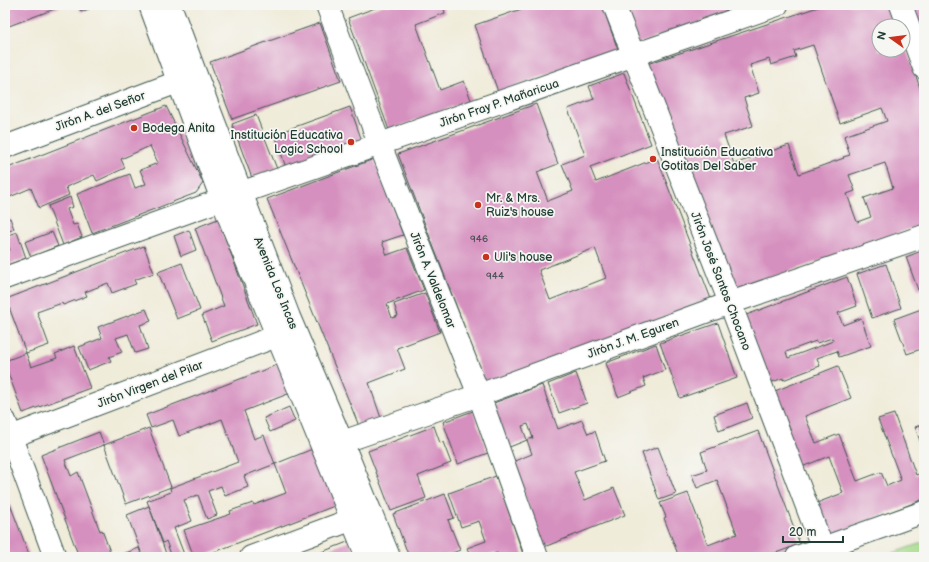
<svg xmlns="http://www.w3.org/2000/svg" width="929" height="562" font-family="'Balsamiq Sans',sans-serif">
<rect width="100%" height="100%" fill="#f6f6f2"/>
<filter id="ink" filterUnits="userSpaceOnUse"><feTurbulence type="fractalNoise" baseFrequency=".025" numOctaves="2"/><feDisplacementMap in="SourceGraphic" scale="8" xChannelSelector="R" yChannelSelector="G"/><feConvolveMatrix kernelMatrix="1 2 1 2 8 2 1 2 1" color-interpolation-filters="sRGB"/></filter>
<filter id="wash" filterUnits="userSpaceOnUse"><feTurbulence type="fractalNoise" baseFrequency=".012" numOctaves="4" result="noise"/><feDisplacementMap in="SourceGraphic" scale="16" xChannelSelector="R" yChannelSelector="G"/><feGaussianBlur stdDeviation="0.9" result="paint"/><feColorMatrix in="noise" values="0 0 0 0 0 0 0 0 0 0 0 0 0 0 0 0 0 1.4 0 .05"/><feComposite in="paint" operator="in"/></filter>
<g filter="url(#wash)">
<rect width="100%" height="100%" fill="#f0ecda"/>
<polygon fill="#a6db8b" stroke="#628c60" points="924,542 924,557 882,557"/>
<g id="blocks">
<g fill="#d690bf" fill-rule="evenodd">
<polygon points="11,5 65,5 9,26 5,14 5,7"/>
<polygon points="78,5 99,5 81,12"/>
<polygon points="383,5 443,5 445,13 416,24 440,90 464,81 471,100 389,130 348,18"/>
<polygon points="533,5 602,5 618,50 498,92 475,25"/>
<polygon points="624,5 750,5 637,44"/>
<path d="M824,5H891L898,26H879V50H903V40L924,99V224L734,291L644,65ZM813,45L840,123L882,108L887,121L844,136L850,155L843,157L844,158L799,174L789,145L734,164L724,135L753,126L744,98L759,93L750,65L769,59L771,65L796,57L794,51ZM885,163L893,188L864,198L871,217L857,222L847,194L855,191L849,175Z"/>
<polygon points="910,5 924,5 924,44"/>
<polygon points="320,23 341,81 232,119 210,62"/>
<path d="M624,73L651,144L590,167L596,182L657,158L711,299L487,386L398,154L536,104L558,164L537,172L548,201L573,191L562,164L585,155L568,109L594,99L589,86ZM595,248L606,278L550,300L539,270Z"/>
<polygon points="166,106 203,183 196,193 92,233 77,194 130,174 135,188 146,184 140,170 158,163 150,146 121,159 125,168 97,181 94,175 66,187 69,195 39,208 31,188 5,199 5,169"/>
<polygon points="350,107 362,141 286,168 275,134"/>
<polygon points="256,115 277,169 252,178 232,124"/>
<polygon points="374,159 403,235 382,242 387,255 407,248 424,290 387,304 392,318 398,316 394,304 425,293 440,332 397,348 405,369 369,383 381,418 359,426 267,199"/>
<polygon points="70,197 73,207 67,209 73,225 77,224 82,237 63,245 48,206"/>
<polygon points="10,218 14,229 5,233 5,219"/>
<polygon points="218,219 257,324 212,341 202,315 224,306 195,228"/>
<polygon points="189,230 196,250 181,256 174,236"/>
<polygon points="17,232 26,258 5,266 5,252 10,250 5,236"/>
<polygon points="52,232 58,246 31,257 25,242"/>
<polygon points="144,246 154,273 134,280 136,284 112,293 108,283 85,292 87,296 63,305 62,303 37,312 49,345 26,353 31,367 57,358 55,354 74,346 90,388 23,413 5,365 5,361 26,353 6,299"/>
<polygon points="924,250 924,288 918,290 906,257"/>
<polygon points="182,263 200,310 177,319 158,272"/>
<polygon points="886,264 901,308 872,318 857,274"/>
<path d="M847,277L857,306L838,313L843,325L861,318L871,346L839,357L837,351L817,358L820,366L783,380V378L767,384L762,371L767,369L766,366L760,368L741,317ZM832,338L833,341L788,358L786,352L816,341L817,343Z"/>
<polygon points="924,308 924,348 907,354 894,319"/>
<polygon points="146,309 151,321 140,325 148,349 135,353 128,334 116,338 122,352 109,357 111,361 88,370 79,347 102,338 98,327"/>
<polygon points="718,323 737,378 680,398 660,343"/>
<polygon points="656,344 665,370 643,378 646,386 618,397 606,363"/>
<polygon points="282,363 293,392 244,411 254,439 264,435 275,464 244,476 248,487 225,496 221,486 208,491 217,515 207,519 198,495 184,500 192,521 174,528 185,557 172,557 166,541 163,543 147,501 171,492 170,488 238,462 222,419 179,436 173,420 151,428 146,415"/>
<polygon points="838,366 851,398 805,416 816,443 839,434 857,481 881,472 887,486 901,480 878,419 894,414 916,475 921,473 920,470 924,468 924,499 826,537 814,504 843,493 829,456 799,468 770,393"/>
<polygon points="576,373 587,403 559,413 548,384"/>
<polygon points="542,385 558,429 582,420 588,434 595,431 605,461 574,472 585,500 614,488 625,515 544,547 512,462 532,454 527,440 533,438 528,424 522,426 527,440 507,448 491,404"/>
<polygon points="747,403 752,418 719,431 714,415"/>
<polygon points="289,407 295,421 270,432 264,418"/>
<polygon points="473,411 488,453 458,464 443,422"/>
<polygon points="924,424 924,452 915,427"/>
<polygon points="434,426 440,443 443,442 451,463 418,476 426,498 391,511 368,451"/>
<polygon points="149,428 171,487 126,504 104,445"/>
<polygon points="758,431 800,544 765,557 679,557 664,518 666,517 660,503 688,493 708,545 737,534 717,480 697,488 692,475 707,470 701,452"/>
<polygon points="99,432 104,445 65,460 71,476 78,472 100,531 102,530 112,557 79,557 41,455"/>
<polygon points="658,447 676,494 659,500 642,453"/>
<polygon points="315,448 337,505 201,557 194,557 184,530 231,514 230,511 253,503 254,505 286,493 275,464"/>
<polygon points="496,476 508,510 524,557 498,557 497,553 485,557 471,557 467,548 486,541 479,521 461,527 449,493"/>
<polygon points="5,491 30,557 5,557"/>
<polygon points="445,494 454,518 448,520 460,550 442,557 409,557 393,514"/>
<polygon points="149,506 163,545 167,557 143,557 127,515"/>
<polygon points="350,541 356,557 309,557"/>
<polygon points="139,548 142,557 115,557"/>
</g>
</g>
</g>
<g filter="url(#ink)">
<use href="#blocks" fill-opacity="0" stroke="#3e574d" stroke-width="1"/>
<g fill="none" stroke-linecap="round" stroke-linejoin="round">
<g stroke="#3e574d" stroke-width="24">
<g id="minor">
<polyline points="150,5 222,200 367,557"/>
<polyline points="170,5 196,75 289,317 342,442 389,557"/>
<polyline points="327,5 380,145 479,395 537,557"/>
<polyline points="614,5 730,303 826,557"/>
<polyline points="901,5 924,68"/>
<polyline points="5,147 191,77"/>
<polyline points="5,278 240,193 777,5"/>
<polyline points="5,421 55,557"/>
<polyline points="5,439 290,331"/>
<polyline points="342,442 479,395 730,303 924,236"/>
<polyline points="251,557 364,515"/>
<polyline points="797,557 924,512"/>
</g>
</g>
<use href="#minor" stroke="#fff" stroke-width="22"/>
</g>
</g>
<g fill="#c8321e" stroke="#f6f6f2" stroke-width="1.5">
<circle cx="134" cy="128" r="4"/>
<circle cx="351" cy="142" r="4"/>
<circle cx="653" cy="159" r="4"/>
<circle cx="478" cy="205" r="4"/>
<circle cx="486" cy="257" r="4"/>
</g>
<g text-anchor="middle" stroke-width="3.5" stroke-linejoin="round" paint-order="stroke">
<g font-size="10" fill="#4d5257">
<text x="479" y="242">946</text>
<text x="495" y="279">944</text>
</g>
<g font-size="12" fill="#1f3d34" stroke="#f6f6f2">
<text transform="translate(499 103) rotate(-19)" y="4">Jirón Fray P. Mañaricua</text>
<text transform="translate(100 111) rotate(-20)" y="4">Jirón A. del Señor</text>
<text transform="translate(433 280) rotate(68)" y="4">Jirón A. Valdelomar</text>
<text transform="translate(721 281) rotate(69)" y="4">Jirón José Santos Chocano</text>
<text transform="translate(276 283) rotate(68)" y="4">Avenida Los Incas</text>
<text transform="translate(633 338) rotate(-20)" y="4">Jirón J. M. Eguren</text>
<text transform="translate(150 384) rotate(-21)" y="4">Jirón Virgen del Pilar</text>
</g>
<g font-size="12" fill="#1f3d34" stroke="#f6f6f2" text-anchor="start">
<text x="142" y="132">Bodega Anita</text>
<text x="343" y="139" text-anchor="end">Institución Educativa<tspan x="343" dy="14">Logic School</tspan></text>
<text x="661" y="156">Institución Educativa<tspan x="661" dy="14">Gotitas Del Saber</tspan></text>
<text x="486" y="202">Mr. &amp; Mrs.<tspan x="486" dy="14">Ruiz's house</tspan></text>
<text x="494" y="261">Uli's house</text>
</g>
</g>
<rect width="929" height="562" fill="none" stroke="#f6f6f2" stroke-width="20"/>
<g transform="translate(891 38) rotate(284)"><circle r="19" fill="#f6f6f2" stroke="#a0aca6"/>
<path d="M0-3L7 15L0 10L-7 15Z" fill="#c8321e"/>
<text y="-6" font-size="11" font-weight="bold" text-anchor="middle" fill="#1f3d34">N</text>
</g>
<path d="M783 536v6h60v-6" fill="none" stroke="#1f3d34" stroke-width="2"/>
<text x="789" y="536" font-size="12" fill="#1f3d34" stroke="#f6f6f2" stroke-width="3" paint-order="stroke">20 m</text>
</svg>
